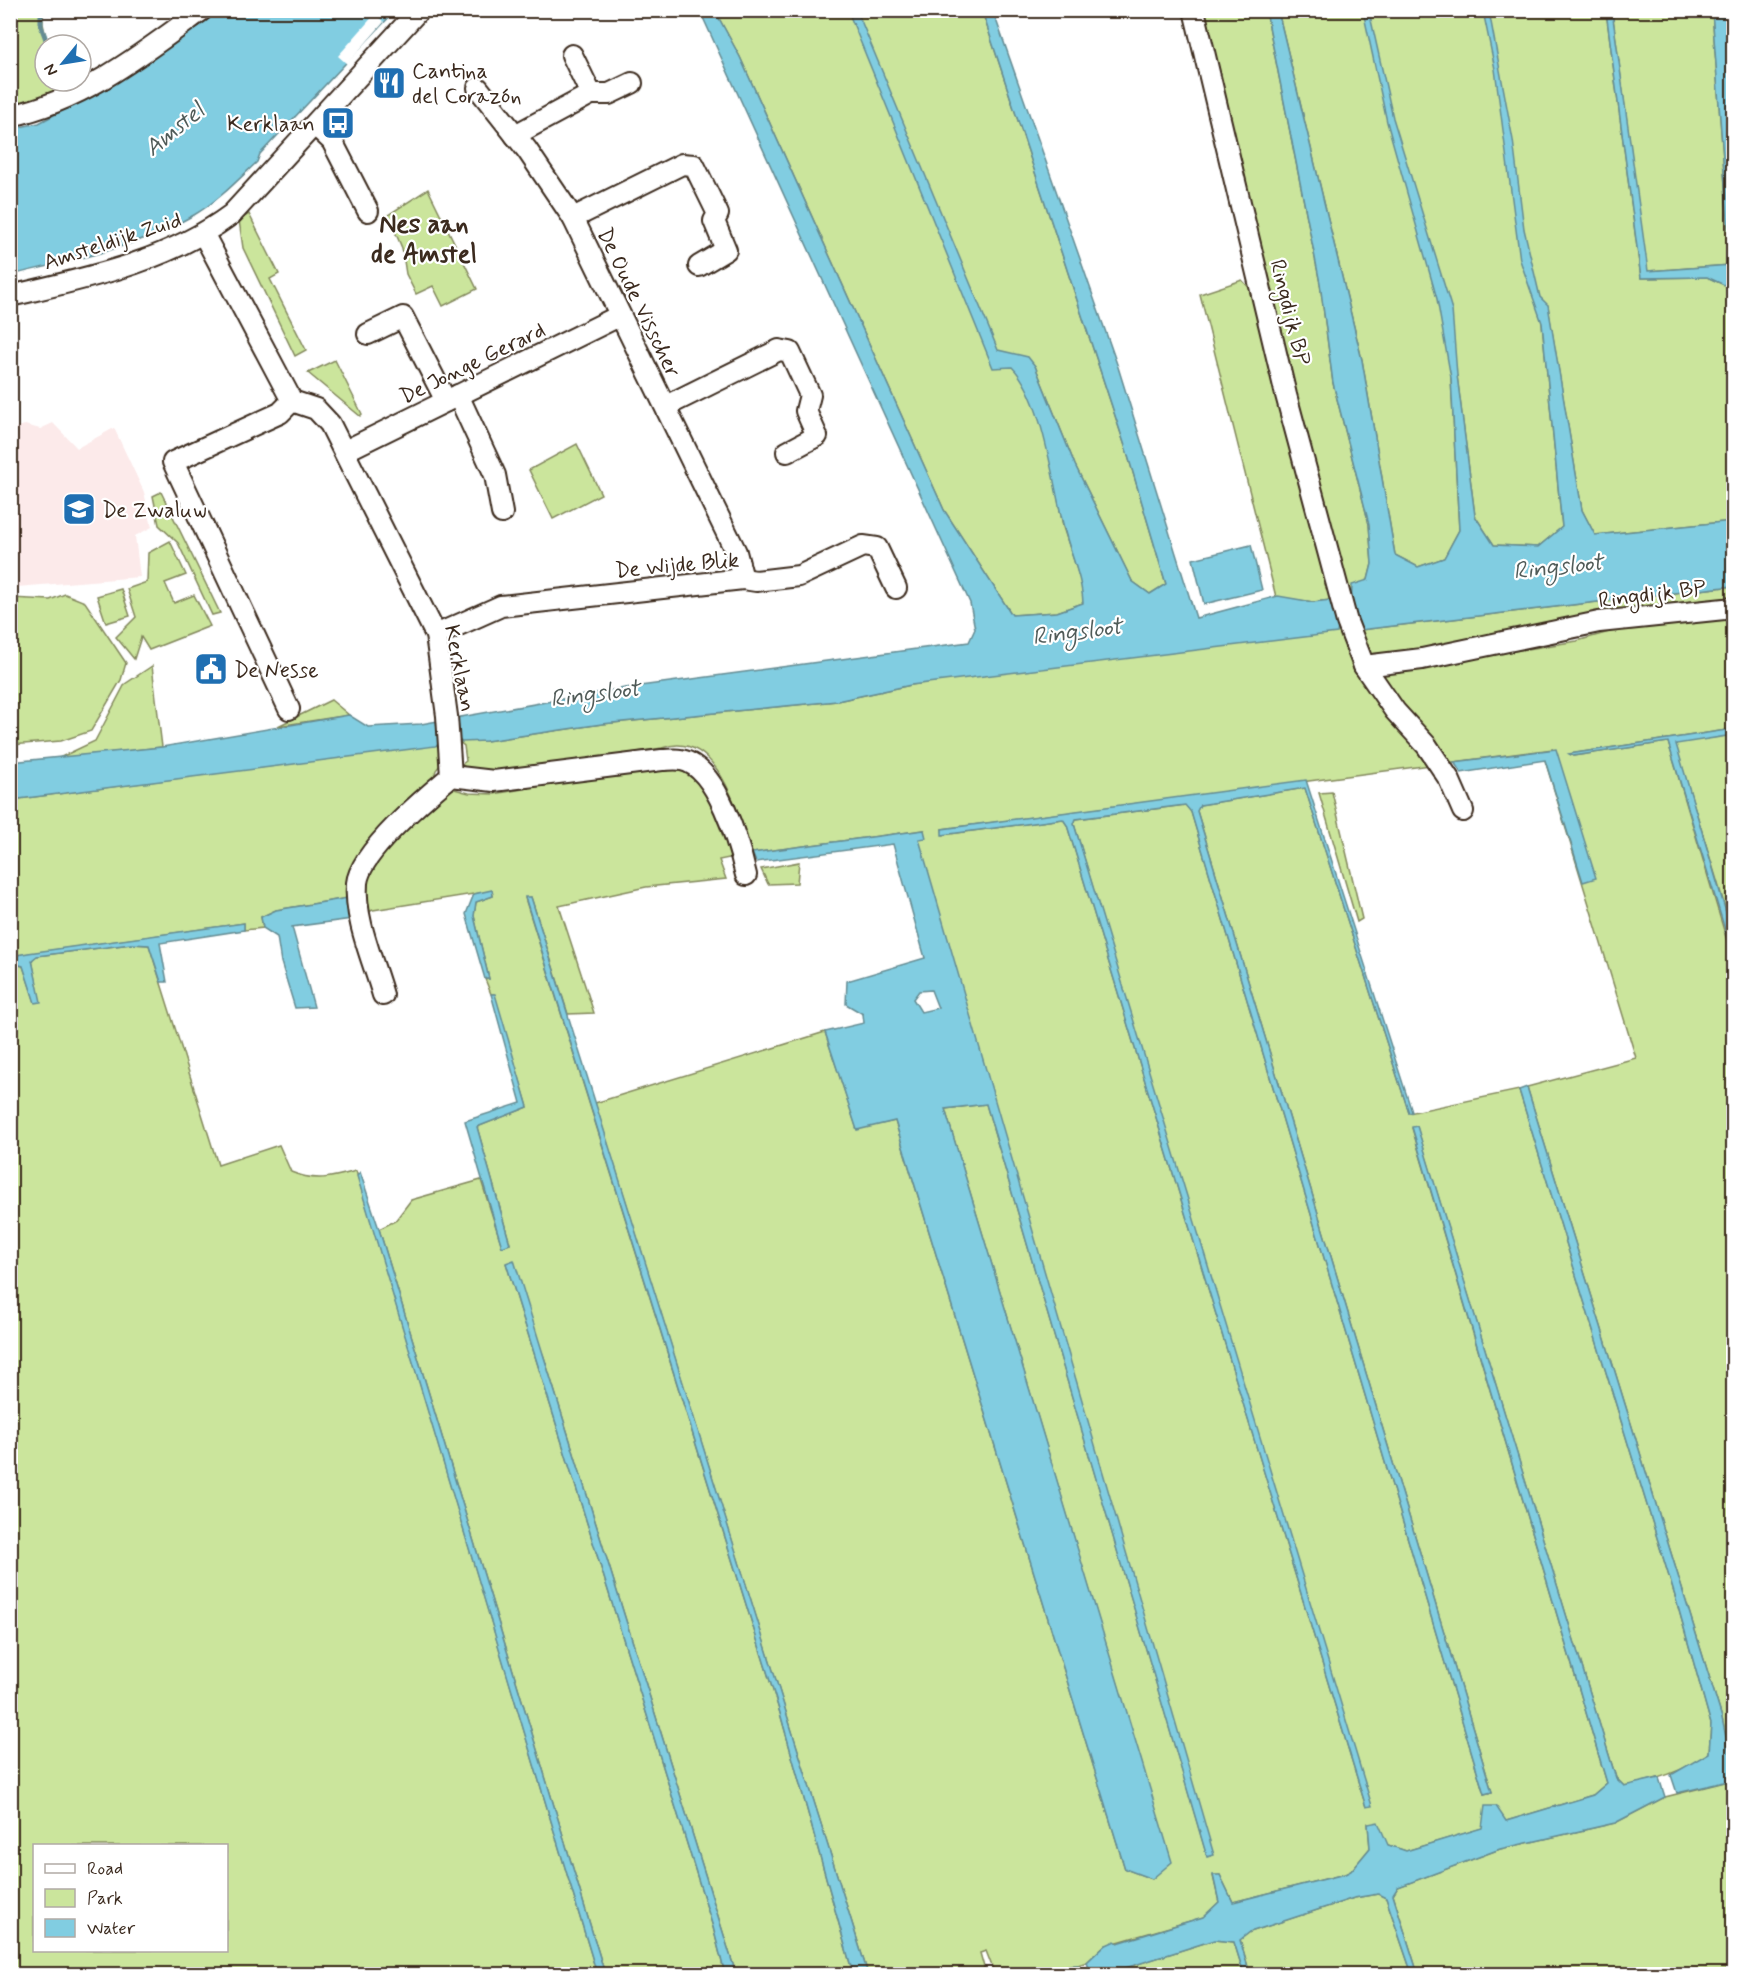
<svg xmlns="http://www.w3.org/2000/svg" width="1744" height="1985" font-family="Mynerve,sans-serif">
<rect width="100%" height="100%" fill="#fff"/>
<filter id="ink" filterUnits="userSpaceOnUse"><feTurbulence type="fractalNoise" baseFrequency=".0167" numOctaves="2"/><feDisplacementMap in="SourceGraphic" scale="12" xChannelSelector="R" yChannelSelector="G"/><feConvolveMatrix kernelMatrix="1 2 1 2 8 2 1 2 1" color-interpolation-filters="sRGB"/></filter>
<g filter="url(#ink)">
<polygon fill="#fceaea" points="53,423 77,448 114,428 144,492 152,527 135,536 140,577 17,587 11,580 11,429 25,425 40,429"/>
<g fill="#cbe59c" stroke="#83885d" stroke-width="1.5" fill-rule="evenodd">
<polygon points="11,11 43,11 43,24 48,45 45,45 45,81 62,81 65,86 30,103 11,107"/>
<polygon points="715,11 982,11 1126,449 1166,584 1150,594 1132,581 1075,465 1035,366 1063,527 1083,588 1083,603 1057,612 1012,615 944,510 740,57"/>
<polygon points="1194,11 1266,11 1320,283 1333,383 1369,524 1372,564 1368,580 1351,611"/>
<polygon points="1278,11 1606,11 1641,278 1707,277 1731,288 1733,521 1595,535 1582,510 1548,307 1542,323 1562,527 1538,547 1494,545 1475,516 1457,376 1451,378 1459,530 1444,558 1418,567 1395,555 1362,360"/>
<polygon points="1612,11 1712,11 1731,265 1647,271"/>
<polygon points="1725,11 1733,11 1733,100"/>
<polygon points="428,189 477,289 443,306 433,286 416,294 406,274 402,248 388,215"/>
<polygon points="249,214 279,274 270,279 306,350 295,356 243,248 239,220"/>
<polygon points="1242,280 1256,295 1338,614 1330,600 1313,602 1276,597 1200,294"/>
<polygon points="335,360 362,414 360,416 308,373"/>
<polygon points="577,444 601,494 553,519 529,470"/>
<polygon points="161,492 220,613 212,615 178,543 159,525 153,496"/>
<polygon points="170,541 186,575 165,583 174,603 194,595 210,626 149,650 141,637 134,659 116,637 136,617 127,589 147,582 148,553"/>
<polygon points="1733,586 1733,605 1375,658 1367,650 1360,630"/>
<polygon points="121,589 130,616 106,623 97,596"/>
<polygon points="65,594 85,602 126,663 121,680 91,731 61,741 11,745 11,598 50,600"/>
<path d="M1733,613V729L1570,754L1573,756L1668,742L1733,961V1752H1729L1722,1718L1527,1087L1636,1058L1543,754L1553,749L942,829L943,835L1063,819L1067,825L1366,1807L1074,824L1076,819L1186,805L1191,812L1484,1794L1492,1792L1197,811L1199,805L1305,788L1409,1113L1519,1090L1675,1596L1711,1724L1709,1753C1683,1772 1655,1780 1624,1786L1616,1778L1417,1127L1412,1128L1607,1783L1593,1795L1406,1851L1388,1845L1368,1824L1370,1848L1351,1871L1345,1874L1233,1902L1220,1875L1213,1876L1219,1902L1204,1917L1104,1946L1087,1962L1078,1965L1061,1966L1028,1974H995L986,1951L980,1953L986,1974H868L595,1103L825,1032L857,1129L895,1121L1125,1869L1152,1879L1171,1861L945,1109L986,1104L1207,1856L918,839L924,830L752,853C738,815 718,728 662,748L488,776L471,774L462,764L466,761L464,746L456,739L486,741L602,724L837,701L911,685L1339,621L1385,672L1577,641L1645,622Z"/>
<polygon points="152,666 162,747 59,758 95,741 125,684"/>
<polygon points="331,700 349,715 278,726"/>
<polygon points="1733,735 1733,933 1675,743"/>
<path d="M443,744L444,760L436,770L432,783L469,793L494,794L653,767C713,765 717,811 734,857L719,860L726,879L646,887L559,906L594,1013L568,1014L531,897L525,898L780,1713L853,1974H736L544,1357L506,1263L713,1927L725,1974H605L379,1229L395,1221L411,1200L481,1180L502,1246L510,1244L477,1127L528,1107L494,994H491L485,979H489L474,916L476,902L493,896L492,891L373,910L352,919L347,898L276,910L261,917L263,928L244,930V923L11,956V800Z"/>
<polygon points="1332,792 1362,919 1357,922 1319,793"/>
<polygon points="799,862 797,883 768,884 761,869"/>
<path d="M131,944L149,945L218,1165L279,1145L291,1172C315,1182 331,1178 356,1171L597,1974H11L10,963L23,966L35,1002L40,1001L32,960L36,956ZM34,1846H226V1950H34Z"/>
<polygon points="1733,1780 1733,1974 1418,1974 1393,1895 1398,1887 1500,1849 1615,1823 1665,1797"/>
<polygon points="1378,1894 1386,1898 1412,1974 1250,1974 1240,1939 1250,1932 1354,1898"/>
<polygon points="1214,1940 1234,1942 1244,1974 1124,1974 1125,1968"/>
</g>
<g fill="#81cde1" stroke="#658c93" stroke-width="1.5" fill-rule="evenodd">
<path d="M214,11H395L260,154L257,162C238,180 217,202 194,215C137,248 73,260 11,275L10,129L39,123L86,98Z"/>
<path d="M700,11H715L740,57L944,510L1012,615L1057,612L1083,603C1082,577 1070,553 1064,528C1053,485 1043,398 1012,367L993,368L848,11H857L998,350L1028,357L1035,366L1075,465L1132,581L1150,594L1166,584L1126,449L982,11H993L1118,367L1196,618L1278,596L1313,602L1331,600L1338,614L1351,611L1352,585L1368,580L1372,564L1369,524L1333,383L1320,283L1266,11H1278L1362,360L1395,555L1418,567L1444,558L1459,530L1451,378L1437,299L1387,122L1363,11H1369L1393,118L1452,310L1457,375L1475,516L1494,545L1538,547L1562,527L1542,323L1520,260L1495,69L1483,11H1489L1513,140L1524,229L1540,297L1548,305L1582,510L1595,535L1733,521V586L1360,630L1339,621L1337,633L911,685L837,701L602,724L486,741L462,742L456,739L435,746L11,800V762L162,747L349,715L368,727L421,724L625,688L969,642L975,629L970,603Z"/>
<polygon points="1606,11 1612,11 1648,271 1731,265 1712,11 1725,11 1734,100 1733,343 1731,288 1707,277 1641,278"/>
<polygon points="1251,545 1262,590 1204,604 1193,559"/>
<polygon points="1733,729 1733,735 1676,744 1733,936 1733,956 1668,742 1573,756 1569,754"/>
<polygon points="1556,749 1596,878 1583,882 1545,760 1461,773 1454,762"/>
<polygon points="1306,780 1412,1112 1409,1113 1305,788 1200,805 1197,811 1492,1792 1484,1794 1191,812 1185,805 1076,819 1074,824 1372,1806 1366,1807 1067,825 1063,819 942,835 942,829"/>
<path d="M924,830L926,838L919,839L1214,1855L1207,1857L986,1104L945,1109L1172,1862L1152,1879L1125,1869L895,1121L857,1130L825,1032L864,1023L863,1014L846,1004L847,981L925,958L893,844L756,862L752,853ZM931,990L938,1008L921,1012L913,999L919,991Z"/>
<polygon points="492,890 493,896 476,902 474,916 489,979 485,979 466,914 474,894"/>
<polygon points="525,897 531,897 868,1974 853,1974 780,1713"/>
<polygon points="348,898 352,919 292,927 314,1007 295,1008 281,962 277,937 263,928 261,917 276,910"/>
<polygon points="244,923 244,930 160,943 167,982 161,982 149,945 131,944 37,956 32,960 41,1002 35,1003 23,966 11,963 11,956 28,953"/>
<polygon points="491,994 495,994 528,1107 477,1127 510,1244 502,1247 465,1121 521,1103"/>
<polygon points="1527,1087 1722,1718 1729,1752 1733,1752 1733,1780 1677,1793 1671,1775 1709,1753 1711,1724 1675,1596 1519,1090"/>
<polygon points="1417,1126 1616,1778 1624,1786 1659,1778 1665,1797 1615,1823 1500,1849 1398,1887 1393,1895 1418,1974 1412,1974 1386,1898 1378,1894 1354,1898 1250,1932 1240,1940 1250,1974 1244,1974 1234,1942 1214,1940 1125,1968 1124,1974 1108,1970 1090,1973 1087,1962 1104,1946 1115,1941 1118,1943 1203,1917 1219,1902 1213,1875 1220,1875 1233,1902 1345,1874 1351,1871 1370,1848 1368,1824 1378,1822 1388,1845 1406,1851 1482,1828 1485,1806 1496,1806 1506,1821 1593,1795 1607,1783 1412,1127"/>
<polygon points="360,1172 379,1229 605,1974 597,1974 357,1176"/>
<polygon points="514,1260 544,1357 736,1974 725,1974 713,1927 506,1263"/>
<polygon points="1078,1965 1079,1974 1028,1974 1061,1966"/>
</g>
<polygon fill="#fff" points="375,14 384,22 347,64 338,56"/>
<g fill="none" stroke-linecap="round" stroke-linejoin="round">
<polyline stroke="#658c93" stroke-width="5" points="41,10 41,26 48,45"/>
<g stroke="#3b2a1e" stroke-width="24">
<g id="minor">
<polyline points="1194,10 1286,395 1347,622 1364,666 1395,711 1427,746 1449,779 1463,811"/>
<polyline points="572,55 591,94"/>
<polyline points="478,88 527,150 573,218 736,552 743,579"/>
<path d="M10,116C84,100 142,54 202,10"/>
<polyline points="315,125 332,141 368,211"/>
<polyline points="515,135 591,94 609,94 632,83"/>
<polyline points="573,218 682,164 694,165 718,214 714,221 726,250 699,266"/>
<path d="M204,235L292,401L316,409L330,424L436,635L447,716L451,776L494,781L662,760C668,760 675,759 681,760C717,766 739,845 746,875"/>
<path d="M10,296C87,278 168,262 232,214L419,10"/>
<polyline points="368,334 403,317 446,401"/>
<polyline points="458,395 495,475 502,513"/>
<polyline points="666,406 779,350 790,352 810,395 806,411 817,436 787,452"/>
<polyline points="345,451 619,316"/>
<polyline points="436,635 501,606 743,579 756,581 799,576 863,546 877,548 896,588"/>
<polyline points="1364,666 1422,659 1599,622 1734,608"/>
<polyline points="289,709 173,462 280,413 292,401"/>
<path d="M383,995C373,960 354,919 357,883C360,852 427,796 451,776"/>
</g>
</g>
<use href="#minor" stroke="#fff" stroke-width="20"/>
</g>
</g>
<defs>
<g id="restaurant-square" transform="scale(1.725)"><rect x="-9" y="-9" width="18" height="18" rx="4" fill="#1f6fb2" stroke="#fff"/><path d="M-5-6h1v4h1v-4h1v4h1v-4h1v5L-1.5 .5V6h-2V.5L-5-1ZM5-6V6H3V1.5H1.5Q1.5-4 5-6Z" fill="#fff"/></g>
<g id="bus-square" transform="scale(1.725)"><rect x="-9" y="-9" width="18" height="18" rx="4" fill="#1f6fb2" stroke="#fff"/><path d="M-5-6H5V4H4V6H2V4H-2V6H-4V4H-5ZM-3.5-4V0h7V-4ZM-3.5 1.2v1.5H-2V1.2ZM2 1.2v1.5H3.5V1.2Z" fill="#fff"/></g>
<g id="school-square" transform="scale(1.725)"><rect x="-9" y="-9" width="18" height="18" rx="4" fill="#1f6fb2" stroke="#fff"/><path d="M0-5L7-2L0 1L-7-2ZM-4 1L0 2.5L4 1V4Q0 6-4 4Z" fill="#fff"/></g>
<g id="civic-square" transform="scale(1.725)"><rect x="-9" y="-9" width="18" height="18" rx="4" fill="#1f6fb2" stroke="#fff"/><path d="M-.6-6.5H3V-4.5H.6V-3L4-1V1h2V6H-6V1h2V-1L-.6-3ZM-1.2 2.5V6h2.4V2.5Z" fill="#fff"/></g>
</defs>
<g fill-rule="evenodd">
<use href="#restaurant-square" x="389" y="83"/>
<use href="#bus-square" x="338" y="123"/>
<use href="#school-square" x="79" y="509"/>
<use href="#civic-square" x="211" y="669"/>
</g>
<g text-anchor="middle" stroke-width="4.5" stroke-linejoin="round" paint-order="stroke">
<g font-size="22" fill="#3b2a1e" stroke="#fff" text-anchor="start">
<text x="412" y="78">Cantina<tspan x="412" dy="25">del Corazón</tspan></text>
<text x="315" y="131" text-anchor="end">Kerklaan</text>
<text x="102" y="517">De Zwaluw</text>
<text x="234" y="677">De Nesse</text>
</g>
<g font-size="22" fill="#3b2a1e" stroke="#fff">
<text transform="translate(112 240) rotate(-18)" y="8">Amsteldijk Zuid</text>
<text transform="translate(640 302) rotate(64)" y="8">De Oude Visscher</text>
<text transform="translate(1291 312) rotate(76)" y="8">Ringdijk BP</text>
<text transform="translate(472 362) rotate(-26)" y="8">De Jonge Gerard</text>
<text transform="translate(677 564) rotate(-5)" y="8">De Wijde Blik</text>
<text transform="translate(1652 593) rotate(-7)" y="8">Ringdijk BP</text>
<text transform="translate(461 668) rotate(79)" y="8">Kerklaan</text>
</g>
<g font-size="24" font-style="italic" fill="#505b58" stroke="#fff">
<text transform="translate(174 129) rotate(-39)" y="8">Amstel</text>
<text transform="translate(1558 566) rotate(-6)" y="8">Ringsloot</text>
<text transform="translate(1077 631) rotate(-7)" y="8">Ringsloot</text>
<text transform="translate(595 693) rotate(-7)" y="8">Ringsloot</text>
</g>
<g font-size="26" font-weight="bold" fill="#3b2a1e" stroke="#fff">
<text x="424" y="232">Nes aan<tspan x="424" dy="30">de Amstel</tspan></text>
</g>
</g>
<rect width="1744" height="1985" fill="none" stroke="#fff" stroke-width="36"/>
<rect x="18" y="18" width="1708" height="1949" fill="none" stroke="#3b2a1e" stroke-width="2" filter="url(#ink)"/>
<rect x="33" y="1844" width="195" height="108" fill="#ffffff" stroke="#b1aaa5" stroke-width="1.5"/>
<rect x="45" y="1864" width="30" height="9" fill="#ffffff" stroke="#b1aaa5" stroke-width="1.5"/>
<text x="87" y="1874" font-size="18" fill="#3b2a1e">Road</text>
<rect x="45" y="1889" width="30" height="18" fill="#cbe59c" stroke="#b1aaa5" stroke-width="1.5"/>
<text x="87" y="1904" font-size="18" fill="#3b2a1e">Park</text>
<rect x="45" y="1919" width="30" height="18" fill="#81cde1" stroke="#b1aaa5" stroke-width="1.5"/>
<text x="87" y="1934" font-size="18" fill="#3b2a1e">Water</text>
<g transform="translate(63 63) rotate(240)"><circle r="28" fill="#ffffff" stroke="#b1aaa5" stroke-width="1.5"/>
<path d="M0-4.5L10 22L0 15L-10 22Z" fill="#1f6fb2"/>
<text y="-9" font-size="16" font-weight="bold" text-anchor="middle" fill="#3b2a1e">N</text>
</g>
</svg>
